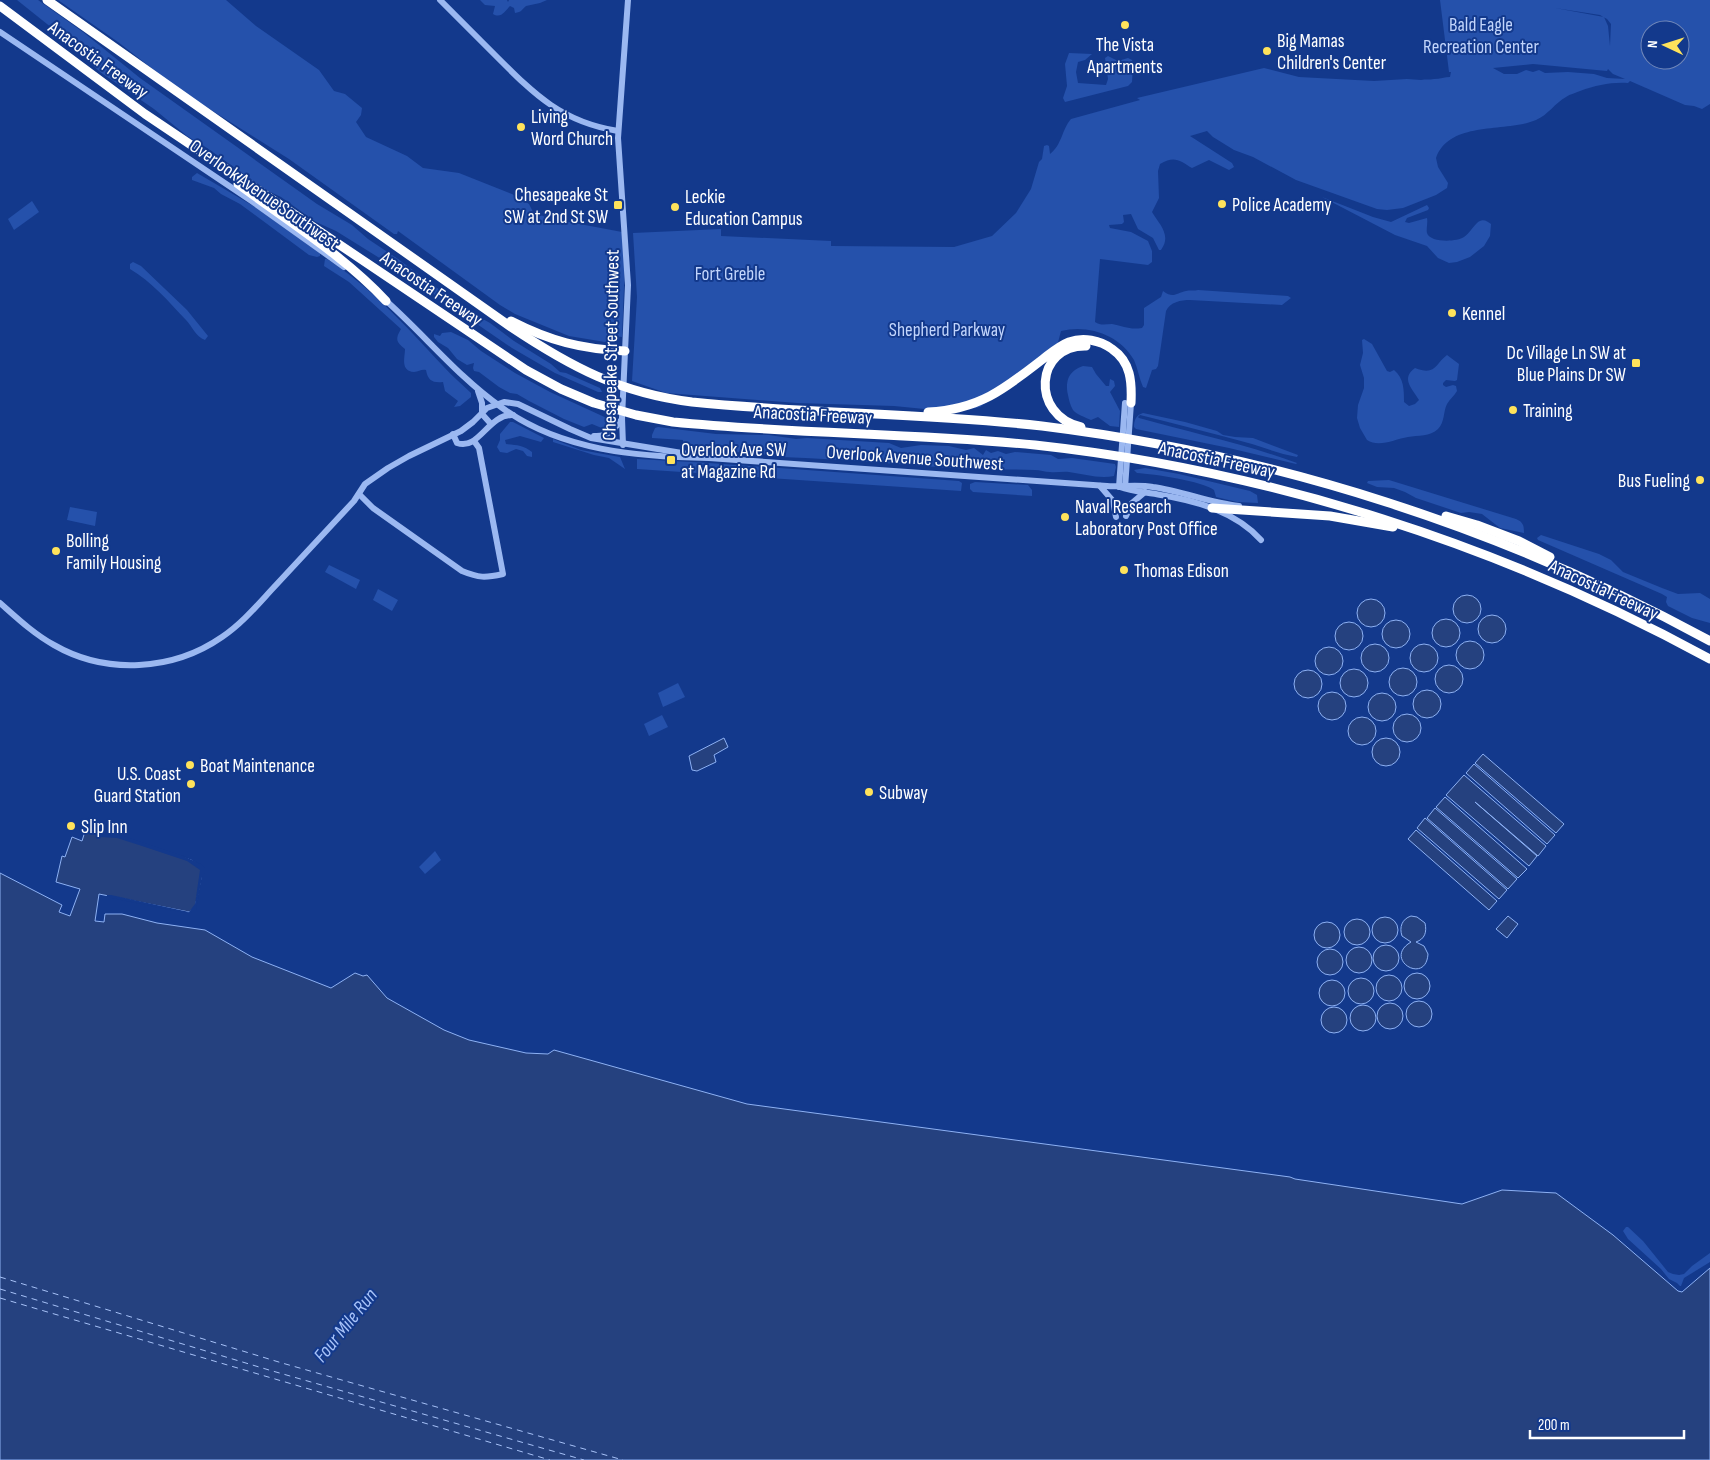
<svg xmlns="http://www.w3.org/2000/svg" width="1710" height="1460" font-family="'Sofia Sans Condensed',sans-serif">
<rect width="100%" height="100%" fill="#13398c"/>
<g fill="#2551ab" fill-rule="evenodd">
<polygon points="17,0 38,0 83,32 140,78 317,204 352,225 368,239 398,259 468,311 490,323 514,341 551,364 560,372 566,373 600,388 602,392 598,392 555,373 512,348 394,267 336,231 316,222 281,197 266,190 207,148 187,136 154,109 100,72 57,32"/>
<polygon points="58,0 226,0 256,26 319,70 334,91 345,94 362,108 361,115 356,122 366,137 407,156 423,168 459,173 512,194 529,204 533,212 548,218 622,232 625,262 622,337 612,336 608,341 605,342 569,336 515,314 500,305 398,231 397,234 394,234 289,159 181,91 118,42"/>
<path d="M480,0H507L508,2L509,0H547L540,3L526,6C521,10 522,12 515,13L514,8L510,6C505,11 501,19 493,14L495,6L485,5Z"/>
<path d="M1440,0H1710V104L1702,109L1694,106L1685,105L1630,81L1628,83C1611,82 1597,85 1580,91C1576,93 1570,94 1566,97C1555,103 1548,115 1536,120C1506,133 1450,120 1436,158L1438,167L1448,183L1447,188L1436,195L1403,208L1387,210L1377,209L1296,180L1253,157L1234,150L1213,137L1207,131L1190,136L1232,163L1234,167L1229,170L1209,160L1192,168C1180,161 1175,155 1160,164L1158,171L1159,198L1152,212C1159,224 1172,235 1161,250H1159L1153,238L1138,229L1131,214L1123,215L1124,222L1122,224L1109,225L1110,228L1131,232L1148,241L1152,251V262L1148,265L1100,259L1095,322C1101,326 1106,324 1112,324C1124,326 1129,330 1142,328L1144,325V308L1161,297L1163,291C1174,299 1176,293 1186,291C1189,290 1195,291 1198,290L1288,296L1291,298L1282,305L1190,300C1181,300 1170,302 1166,311L1158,366L1156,369L1152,370L1146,388L1143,387C1139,378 1138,369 1134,360C1120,335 1088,324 1061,331L1056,350L980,407L955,412L894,406L797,403L666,393L632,381L637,297L633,233L721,229V236L831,241V246L954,247L992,236L1016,213L1031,189L1039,162L1042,159L1044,146L1047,145L1049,146L1050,154C1062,145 1062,129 1071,119L1140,100L1137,98L1264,68L1299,77L1374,81L1407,79L1421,80C1426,79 1429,80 1434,79C1440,79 1445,77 1450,77L1451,72H1449ZM1555,8L1600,15L1607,19L1611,24L1610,46L1608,26L1604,17ZM1650,30H1680V60H1650ZM1533,64L1607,71L1608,69L1613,74L1625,79L1607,78L1594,74L1568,72L1545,73L1539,70L1533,72L1526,70L1517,74H1504L1493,68Z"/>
<polygon points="1069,53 1092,54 1085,60 1078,62 1076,72 1078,83 1106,85 1108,79 1105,58 1108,56 1118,61 1128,58 1132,60 1133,65 1132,82 1128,86 1120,88 1065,102 1063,98 1067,86 1065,64"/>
<polygon points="197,173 255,207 320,253 320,256 317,257 309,255 240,204 221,194 214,188 192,180 192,177"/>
<path d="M1322,197L1373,217L1391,222L1427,205L1429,208L1428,210L1407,218L1405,222L1409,223L1427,218C1428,223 1426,229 1427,233C1430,243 1457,242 1464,237C1469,234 1476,222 1480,221C1484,219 1488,222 1491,224L1490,236L1484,246L1470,257L1457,262L1449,263L1438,258L1427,246L1395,235Z"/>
<polygon points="32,201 39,212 14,230 8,219"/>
<path d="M325,259H327C372,288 407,327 443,366C452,376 462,384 471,393V397L460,406L454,407L458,401L445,391L443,382C433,383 428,381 426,370C421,369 419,372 414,372C400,371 405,357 405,349C396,342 395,339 401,329L349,282L324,266Z"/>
<path d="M133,262L141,266L187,310L208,336L205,340C196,337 192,326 186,320C169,302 151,281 130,269V264Z"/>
<polygon points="451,332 468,340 481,351 515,373 550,392 611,420 612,425 604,429 592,424 584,427 564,419 529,401 517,394 510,393 499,387 479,372 474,371 473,368 474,363 467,365 457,359 448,348 438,342 434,337 434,334 440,336 442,333"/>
<path d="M1364,339L1372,344L1387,371L1390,372L1394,370C1404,378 1404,390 1404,402L1409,406L1415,404L1419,400C1413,389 1400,379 1415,368C1436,376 1435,364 1447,355L1459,364L1457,380L1455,381L1446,380L1443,383V385L1446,387L1453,385L1456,386L1457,391C1454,396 1450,399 1447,404C1443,412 1445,422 1438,429C1430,437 1418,435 1408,437C1395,439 1379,448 1367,440L1360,428L1357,418L1358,405L1364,388V378L1360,365L1363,353L1362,340Z"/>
<path d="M1083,366L1092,367L1096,374L1106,386H1109L1110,379L1114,381L1115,386L1110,392L1120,411L1119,427L1110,426L1098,417L1091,420C1085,417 1077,415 1073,410C1070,405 1069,400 1068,395C1065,380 1069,371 1083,366Z"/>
<path d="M1143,413L1185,422L1217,431L1223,435L1235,437L1253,438L1298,455L1297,457C1281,454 1267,449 1252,444C1215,434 1177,424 1140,415L1138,417L1139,418C1192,433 1245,444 1297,463L1296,464L1229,448L1136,429L1134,427C1134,420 1136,415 1143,413Z"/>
<path d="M510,422H513L544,438L541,442L520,436L505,440L506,444C515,445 524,445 532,452V457L527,456L523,451L516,449L507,453L500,452L497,447L500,440V434Z"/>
<path d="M658,427L716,434L769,435L796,439L807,438L889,443L901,448L921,445L949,446L966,450L974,448L983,455L986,450L991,453L998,451L1006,454L1015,452L1051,455L1058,459L1072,458L1115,464L1116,467L1114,476C1099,479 1084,474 1069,472C1063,471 1056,473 1050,472C1045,472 1040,470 1035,470C1013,469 990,470 967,469C905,465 844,459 782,457L770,456L748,450L735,453L703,450L683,445V440L652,438V435L655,428Z"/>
<polygon points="553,439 581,450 620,457 625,469 609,458 594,455 553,442"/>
<polygon points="637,459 709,463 959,481 962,483 961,491 637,469"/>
<path d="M1145,468L1179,474L1250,491L1257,495L1258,503L1237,502L1216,497L1214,490C1202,481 1154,474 1137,473L1134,470Z"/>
<path d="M1389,480L1516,519C1523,522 1524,525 1524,533L1500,528L1482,514L1469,512L1461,513L1416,498L1405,492L1394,488L1377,487L1367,483L1368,481Z"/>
<polygon points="975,482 1028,485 1032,490 1032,496 973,492 970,489 970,484"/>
<polygon points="70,507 97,512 95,526 67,520"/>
<polygon points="1541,535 1599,554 1611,560 1623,572 1662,588 1678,594 1700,593 1710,599 1710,623 1692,618 1668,606 1666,602 1667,597 1662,594 1538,540 1537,538"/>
<polygon points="329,565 360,580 356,589 325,572"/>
<polygon points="378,589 398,600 392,611 373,600"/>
<polygon points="678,683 685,697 663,707 658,693"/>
<polygon points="662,715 668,727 649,736 644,724"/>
<polygon points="435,851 441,860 425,874 419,867"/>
<polygon points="1626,1227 1628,1227 1643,1241 1668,1272 1673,1274 1679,1275 1684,1274 1692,1266 1710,1253 1710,1262 1684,1278 1681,1286 1680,1286 1677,1283 1669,1279 1661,1269 1628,1239 1623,1231"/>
</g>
<g fill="#25417f" stroke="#8db1f4">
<circle cx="1467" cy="609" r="14"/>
<circle cx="1371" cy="613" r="14"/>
<circle cx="1492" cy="629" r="14"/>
<circle cx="1446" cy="633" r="14"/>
<circle cx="1396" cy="634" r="14"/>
<circle cx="1349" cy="636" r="14"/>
<circle cx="1470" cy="655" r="14"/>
<circle cx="1424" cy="658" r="14"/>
<circle cx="1375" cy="658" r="14"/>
<circle cx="1329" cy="661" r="14"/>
<circle cx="1449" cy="679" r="14"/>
<circle cx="1403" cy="682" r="14"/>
<circle cx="1354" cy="683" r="14"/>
<circle cx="1308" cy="684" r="14"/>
<circle cx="1427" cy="704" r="14"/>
<circle cx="1332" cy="706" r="14"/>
<circle cx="1382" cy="707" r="14"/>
<circle cx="1407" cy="728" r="14"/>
<circle cx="1362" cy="731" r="14"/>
<polygon points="724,738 728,747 714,755 716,762 697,771 692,770 689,756"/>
<circle cx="1386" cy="752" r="14"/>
<polygon points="1483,754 1564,824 1556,833 1475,763"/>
<polygon points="1474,764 1555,835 1547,844 1466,773"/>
<polygon points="1464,775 1546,846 1538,856 1475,802 1537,856 1529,866 1446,795"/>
<polygon points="1445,797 1527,869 1518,878 1436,807"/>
<polygon points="1435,808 1517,879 1508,889 1427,818"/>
<polygon points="1425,818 1507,890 1499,899 1417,828"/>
<path d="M87,825H94C99,836 105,835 116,835L191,860L203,868L195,908L189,912L99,894L95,921L104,922L105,914H122L157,923L205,930L252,957L331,988L355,973L363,976L367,975L387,998L444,1030L469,1040L526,1053L548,1054L554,1050L747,1104L1290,1177L1295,1179L1462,1204L1502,1190L1556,1193L1613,1235L1678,1291L1682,1292L1710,1268V1460H0V873L62,905L59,912L70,916L80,889L56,882L62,856L65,857L72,837L82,841Z"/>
<polygon points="1416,830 1497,901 1489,910 1408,839"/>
<path d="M1411,916L1417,917L1425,923C1427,932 1425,939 1416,942L1424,946L1428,954C1426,986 1382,959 1411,942L1402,936C1399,927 1402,919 1411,916Z"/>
<polygon points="1508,916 1518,924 1507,938 1496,929"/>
<circle cx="1385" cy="930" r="13"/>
<circle cx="1357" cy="932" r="13"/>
<circle cx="1327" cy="935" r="13"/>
<circle cx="1386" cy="958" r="13"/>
<circle cx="1359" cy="960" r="13"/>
<circle cx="1330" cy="962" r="13"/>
<circle cx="1417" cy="986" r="13"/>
<circle cx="1389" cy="988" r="13"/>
<circle cx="1361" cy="991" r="13"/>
<circle cx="1332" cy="993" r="13"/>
<circle cx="1419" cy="1014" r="13"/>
<circle cx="1390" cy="1016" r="13"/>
<circle cx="1363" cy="1018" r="13"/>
<circle cx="1334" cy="1020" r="13"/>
</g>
<polygon fill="#13398c" points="94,826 102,833 118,834 181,855 201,864 205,868 205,873 202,877 196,910 192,913 180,912 112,898 106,898 107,895 111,895 189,912 195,904 200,870 187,861 139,845 117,838 101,837 95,831"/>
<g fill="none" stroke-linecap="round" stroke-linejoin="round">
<g stroke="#a7c2f8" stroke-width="1" stroke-dasharray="6 5" stroke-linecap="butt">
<polyline points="0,1277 282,1363 623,1460"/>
<polyline points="0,1289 269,1370 584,1460"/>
<polyline points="0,1298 550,1460"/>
</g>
<g stroke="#9bb8f1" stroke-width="6">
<path d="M440,0C459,19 478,38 497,57C535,95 562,122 618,131"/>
<polyline points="0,32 253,202 344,267"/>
<path d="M383,298C423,333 457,376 501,407C560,451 639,457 709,458L1107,486C1122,487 1137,484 1153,487C1182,491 1210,503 1239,506"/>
<polyline points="478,391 482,403 482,414 491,424"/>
<path d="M453,434L457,443C479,451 488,414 513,415"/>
<path d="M594,436C608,437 614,430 622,419"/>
<polyline points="623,445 622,418 628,285 618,138 628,0"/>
<polyline points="1100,486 1113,501 1116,517"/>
<polyline points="1119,487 1125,403"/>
<path d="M1120,487C1133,492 1147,492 1161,495C1197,501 1236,512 1261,540"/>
<polyline points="1125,488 1131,403"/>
<path d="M359,494L373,508L462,571C479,578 485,578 503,574L479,448L474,441"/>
<polyline points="1126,516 1132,503 1145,492"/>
<path d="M0,603C17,618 34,634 54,645C106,675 173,671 222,637C243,623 259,603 276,585C302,557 328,529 354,501L365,484L388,468L409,456L461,431L473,422L487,408L504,402L518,404L570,429L591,438L688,454"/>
</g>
<g stroke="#fff" stroke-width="9">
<path d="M47,0L511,327C571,367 620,393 692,402C809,414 926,413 1042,426C1276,455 1503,528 1710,641"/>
<path d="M0,6L145,114L526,370L561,389L594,403L636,415L673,422C793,434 915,433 1035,445C1272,471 1501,545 1710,659"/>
<path d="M238,184C288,221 344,256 386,301"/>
<path d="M511,321C550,341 581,349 625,351"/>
<path d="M928,412C949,411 971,406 990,396C1009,386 1026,372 1043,359C1051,353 1059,346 1069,342C1083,337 1100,340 1112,349C1131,362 1132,382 1131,403"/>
<path d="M1081,427C1030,415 1035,345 1086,346"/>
<polyline points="1212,508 1330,516 1393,527"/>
<polyline points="1446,516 1477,525 1519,541 1550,557"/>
</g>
</g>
<g fill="#ffe35b" stroke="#13398c" stroke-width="2">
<circle cx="1125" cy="25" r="5"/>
<circle cx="1267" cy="51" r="5"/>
<circle cx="521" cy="127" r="5"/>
<circle cx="1222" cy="204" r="5"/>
<rect x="613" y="200" width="10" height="10" rx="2.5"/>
<circle cx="675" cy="207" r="5"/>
<circle cx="1452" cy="313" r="5"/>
<rect x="1631" y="358" width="10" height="10" rx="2.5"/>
<circle cx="1513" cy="410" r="5"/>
<rect x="666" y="455" width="10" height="10" rx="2.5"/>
<circle cx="1700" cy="480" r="5"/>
<circle cx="1065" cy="517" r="5"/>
<circle cx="56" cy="551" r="5"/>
<circle cx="1124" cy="570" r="5"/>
<circle cx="190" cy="765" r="5"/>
<circle cx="191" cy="784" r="5"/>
<circle cx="869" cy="792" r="5"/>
<circle cx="71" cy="826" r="5"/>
</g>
<g text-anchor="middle" stroke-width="4" stroke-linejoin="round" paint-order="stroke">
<g font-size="19" fill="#c2d5fc" stroke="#13398c">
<text x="1481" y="31">Bald Eagle<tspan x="1481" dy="22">Recreation Center</tspan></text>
<text x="730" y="280">Fort Greble</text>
<text x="947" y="336">Shepherd Parkway</text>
</g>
<g font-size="19" fill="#fff" stroke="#13398c" text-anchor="start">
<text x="1277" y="47">Big Mamas<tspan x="1277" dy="22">Children's Center</tspan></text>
<text x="1125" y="51" text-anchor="middle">The Vista<tspan x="1125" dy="22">Apartments</tspan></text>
<text x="531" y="123">Living<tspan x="531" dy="22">Word Church</tspan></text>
<text x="608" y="201" text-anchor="end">Chesapeake St<tspan x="608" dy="22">SW at 2nd St SW</tspan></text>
<text x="685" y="203">Leckie<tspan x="685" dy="22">Education Campus</tspan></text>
<text x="1232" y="211">Police Academy</text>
<text x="1462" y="320">Kennel</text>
<text x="1626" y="359" text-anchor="end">Dc Village Ln SW at<tspan x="1626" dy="22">Blue Plains Dr SW</tspan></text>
<text x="1523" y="417">Training</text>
<text x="681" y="456">Overlook Ave SW<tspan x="681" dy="22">at Magazine Rd</tspan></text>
<text x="1690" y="487" text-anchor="end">Bus Fueling</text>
<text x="1075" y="513">Naval Research<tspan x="1075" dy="22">Laboratory Post Office</tspan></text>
<text x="66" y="547">Bolling<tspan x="66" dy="22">Family Housing</tspan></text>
<text x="1134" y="577">Thomas Edison</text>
<text x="200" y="772">Boat Maintenance</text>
<text x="181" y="780" text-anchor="end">U.S. Coast<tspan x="181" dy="22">Guard Station</tspan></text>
<text x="879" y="799">Subway</text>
<text x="81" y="833">Slip Inn</text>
</g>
<g font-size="19" fill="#fff" stroke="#13398c">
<text transform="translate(99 59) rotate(36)" y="7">Anacostia Freeway</text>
<text transform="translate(265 194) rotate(35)" y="7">Overlook Avenue Southwest</text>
<text transform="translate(432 288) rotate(34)" y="7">Anacostia Freeway</text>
<text transform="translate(610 345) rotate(-89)" y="7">Chesapeake Street Southwest</text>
<text transform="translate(813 414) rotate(3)" y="7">Anacostia Freeway</text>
<text transform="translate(915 457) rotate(4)" y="7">Overlook Avenue Southwest</text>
<text transform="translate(1217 459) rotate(12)" y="7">Anacostia Freeway</text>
<text transform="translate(1604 589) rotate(25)" y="7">Anacostia Freeway</text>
</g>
<g font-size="20" font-style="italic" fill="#a7c2f8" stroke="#13398c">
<text transform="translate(345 1325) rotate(-51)" y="7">Four Mile Run</text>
</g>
</g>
<g transform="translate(1665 45) rotate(274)"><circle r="24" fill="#13398c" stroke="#7188ba"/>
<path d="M0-4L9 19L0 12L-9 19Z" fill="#ffe35b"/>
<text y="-8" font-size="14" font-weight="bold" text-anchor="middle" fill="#ffffff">N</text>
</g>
<path d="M1530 1430v8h154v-8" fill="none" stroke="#ffffff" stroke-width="2.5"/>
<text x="1538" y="1430" font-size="15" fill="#ffffff" stroke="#13398c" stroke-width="4" paint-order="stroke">200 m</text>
</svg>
